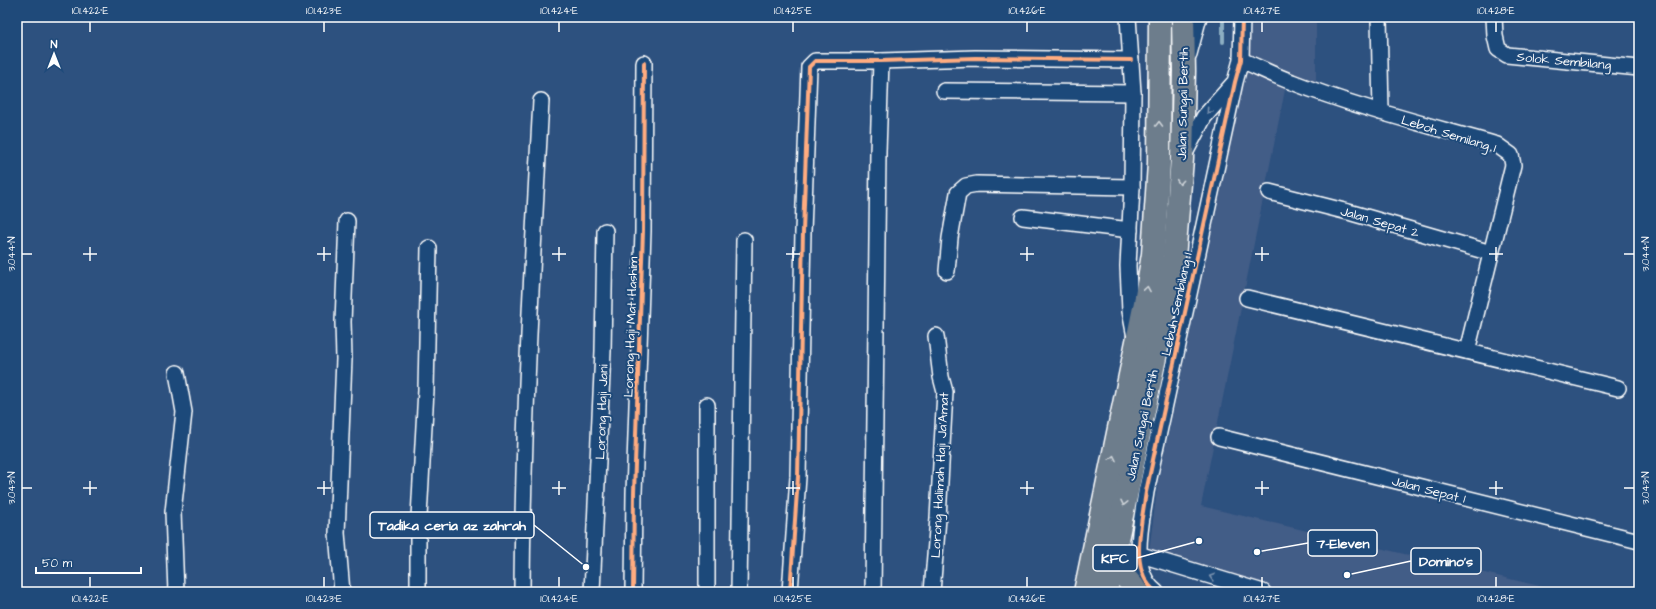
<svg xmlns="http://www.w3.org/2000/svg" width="1656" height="609" font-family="'Architects Daughter',sans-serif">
<rect width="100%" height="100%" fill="#2d517f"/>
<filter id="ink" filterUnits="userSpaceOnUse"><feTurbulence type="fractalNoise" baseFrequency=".025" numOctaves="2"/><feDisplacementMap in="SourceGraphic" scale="8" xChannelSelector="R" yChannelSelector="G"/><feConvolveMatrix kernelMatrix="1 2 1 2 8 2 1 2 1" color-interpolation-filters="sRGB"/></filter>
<g filter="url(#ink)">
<polygon fill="#425d87" points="1251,17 1316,17 1316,85 1288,75 1201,506 1565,592 1284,592 1149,552 1158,482 1250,54"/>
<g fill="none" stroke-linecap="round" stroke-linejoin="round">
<polyline stroke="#8caec2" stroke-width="4" points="1223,17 1223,42"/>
<g stroke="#fff" stroke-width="18">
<g id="minor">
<polyline points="1128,17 1133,93 1132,187 1128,266 1130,311 1135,337"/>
<polyline points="1379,17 1381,112"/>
<polyline points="1494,17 1495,36 1498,49 1507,55 1639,68"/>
<polyline points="1189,54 1199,17"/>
<path d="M1241,60C1258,67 1275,76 1292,82C1358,108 1428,125 1497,145L1511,155L1513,165L1467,351"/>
<polyline points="944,91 1133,93"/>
<polyline points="1184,155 1204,117 1233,84"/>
<polyline points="1269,192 1352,213 1491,253"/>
<polyline points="1023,217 1130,230"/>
<polyline points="947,271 950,238 958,193 966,186 977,184 1132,187"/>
<polyline points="1247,298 1618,388"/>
<polyline points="1219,437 1639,541"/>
<polyline points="1138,554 1263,592"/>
<polyline points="176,592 173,512 184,412 177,373"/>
<polyline points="342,592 337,533 344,359 343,322 347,221"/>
<polyline points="418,592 418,535 426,390 429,248"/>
<path d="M522,592C523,428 532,264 541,101"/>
<polyline points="592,592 603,351 605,231"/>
<polyline points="633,592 634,493 643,231 644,63"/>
<polyline points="707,592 707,405"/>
<polyline points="739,592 744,240"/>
<polyline points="790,592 798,477 803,232 809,67 815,61 881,61 975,58 1131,60"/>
<polyline points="873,592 878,152 881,61"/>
<polyline points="932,592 938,518 945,392 941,377 936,336"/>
<path d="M1156,592C1128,571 1142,522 1146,492L1235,82L1241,60L1242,17"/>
</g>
</g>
<g stroke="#fff" stroke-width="25">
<g id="primary">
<path d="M1114,552C1118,569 1126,580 1139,592"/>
<polyline points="1085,592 1145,303 1153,254 1159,163 1160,17"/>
<polyline points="1106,592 1156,353 1174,258 1182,159 1184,71 1183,17"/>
</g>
</g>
<use href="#minor" stroke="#1f4a7a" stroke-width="15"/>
<use href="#primary" stroke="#6d7d8c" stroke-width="22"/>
<g stroke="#1f4a7a" stroke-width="6">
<g id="cycleway">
<polyline points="633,592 634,493 643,231 644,63"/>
<polyline points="790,592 798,477 803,232 809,67 815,61 881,61 975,58 1131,60"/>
<path d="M1156,592C1128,571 1142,522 1146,492L1235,82L1241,60L1242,17"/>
</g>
</g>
<use href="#cycleway" stroke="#ffac80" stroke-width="4"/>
</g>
<defs><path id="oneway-chevron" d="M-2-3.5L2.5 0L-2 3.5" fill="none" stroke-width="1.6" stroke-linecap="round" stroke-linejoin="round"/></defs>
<g stroke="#7992af">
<use href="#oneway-chevron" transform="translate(1209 111) rotate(131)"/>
<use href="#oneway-chevron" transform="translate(1212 577) rotate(-163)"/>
</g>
<g stroke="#ccd2d7">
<use href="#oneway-chevron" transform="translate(1159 124) rotate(-89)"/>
<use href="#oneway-chevron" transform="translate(1180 182) rotate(95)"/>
<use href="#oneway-chevron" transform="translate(1147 289) rotate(-81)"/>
<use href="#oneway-chevron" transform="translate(1113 458) rotate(-78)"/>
<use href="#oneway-chevron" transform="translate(1124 503) rotate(102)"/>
</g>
</g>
<path fill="none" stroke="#fff" stroke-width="1.5" d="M90,22V32M324,22V32M559,22V32M793,22V32M1027,22V32M1262,22V32M1496,22V32M90,247V261M324,247V261M559,247V261M793,247V261M1027,247V261M1262,247V261M1496,247V261M22,254H32M83,254H97M317,254H331M552,254H566M786,254H800M1020,254H1034M1255,254H1269M1489,254H1503M1624,254H1634M90,481V495M324,481V495M559,481V495M793,481V495M1027,481V495M1262,481V495M1496,481V495M22,488H32M83,488H97M317,488H331M552,488H566M786,488H800M1020,488H1034M1255,488H1269M1489,488H1503M1624,488H1634M90,577V587M324,577V587M559,577V587M793,577V587M1027,577V587M1262,577V587M1496,577V587"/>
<g text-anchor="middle" stroke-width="4" stroke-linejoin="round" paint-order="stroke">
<g font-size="13" fill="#fff" stroke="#1f4a7a">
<text transform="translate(1564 60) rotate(5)" y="5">Solok Sembilang</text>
<text transform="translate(1182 104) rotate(-89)" y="5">Jalan Sungai Bertih</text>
<text transform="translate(1449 133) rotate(17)" y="5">Leboh Semilang 1</text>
<text transform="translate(1380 221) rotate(16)" y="5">Jalan Sepat 2</text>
<text transform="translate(1176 304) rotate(-78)" y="5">Lebuh Sembilang 1</text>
<text transform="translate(630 327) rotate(-88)" y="5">Lorong Haji Mat Hashim</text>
<text transform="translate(601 412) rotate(-88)" y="5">Lorong Haji Jani</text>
<text transform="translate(1141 425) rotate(-78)" y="5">Jalan Sungai Bertih</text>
<text transform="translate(939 475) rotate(-87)" y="5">Lorong Halimah Haji Ja'Amat</text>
<text transform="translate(1429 489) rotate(14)" y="5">Jalan Sepat 1</text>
</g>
</g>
<path fill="none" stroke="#fff" stroke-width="1.5" d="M586 567L534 525M1257 552L1308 543M1199 541L1137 558M1347 575L1411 561"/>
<g fill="#fff" stroke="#1f4a7a" stroke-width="1.5">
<circle cx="586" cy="567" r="4"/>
<circle cx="1257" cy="552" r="4"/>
<circle cx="1199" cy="541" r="4"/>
<circle cx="1347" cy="575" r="4"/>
</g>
<g fill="#1f4a7a" stroke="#fff" stroke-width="1.5">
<rect x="370" y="512" width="164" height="26" rx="4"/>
<rect x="1308" y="530" width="69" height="26" rx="4"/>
<rect x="1093" y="545" width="44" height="26" rx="4"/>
<rect x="1411" y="548" width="70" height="26" rx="4"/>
</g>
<g font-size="14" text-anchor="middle" font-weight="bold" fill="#fff">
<text x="452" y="530">Tadika ceria az zahrah</text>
<text x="1343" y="548">7-Eleven</text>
<text x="1115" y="563">KFC</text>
<text x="1446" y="566">Domino's</text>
</g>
<rect width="1656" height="609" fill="none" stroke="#1f4a7a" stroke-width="44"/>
<g transform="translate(54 54)" stroke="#1f4a7a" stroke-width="3" paint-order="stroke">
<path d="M0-3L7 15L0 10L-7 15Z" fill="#ffffff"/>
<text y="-6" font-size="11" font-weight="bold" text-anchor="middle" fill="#ffffff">N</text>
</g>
<path d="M36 567v6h105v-6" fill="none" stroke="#ffffff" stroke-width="2"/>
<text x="42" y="567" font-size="12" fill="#ffffff" stroke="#1f4a7a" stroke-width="3" paint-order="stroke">50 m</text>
<rect x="22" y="22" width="1612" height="565" fill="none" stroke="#fff" stroke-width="1.5"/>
<g font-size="10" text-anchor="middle" fill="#fff">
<text x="90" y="14">101.422°E</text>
<text x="324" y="14">101.423°E</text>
<text x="559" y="14">101.424°E</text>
<text x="793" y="14">101.425°E</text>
<text x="1027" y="14">101.426°E</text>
<text x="1262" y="14">101.427°E</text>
<text x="1496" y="14">101.428°E</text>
<text transform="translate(11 254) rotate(-90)" y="4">3.044°N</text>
<text transform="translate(1645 254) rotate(-90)" y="4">3.044°N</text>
<text transform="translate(11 488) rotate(-90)" y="4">3.043°N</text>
<text transform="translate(1645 488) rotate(-90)" y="4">3.043°N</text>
<text x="90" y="602">101.422°E</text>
<text x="324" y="602">101.423°E</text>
<text x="559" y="602">101.424°E</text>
<text x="793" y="602">101.425°E</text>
<text x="1027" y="602">101.426°E</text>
<text x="1262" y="602">101.427°E</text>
<text x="1496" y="602">101.428°E</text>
</g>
</svg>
